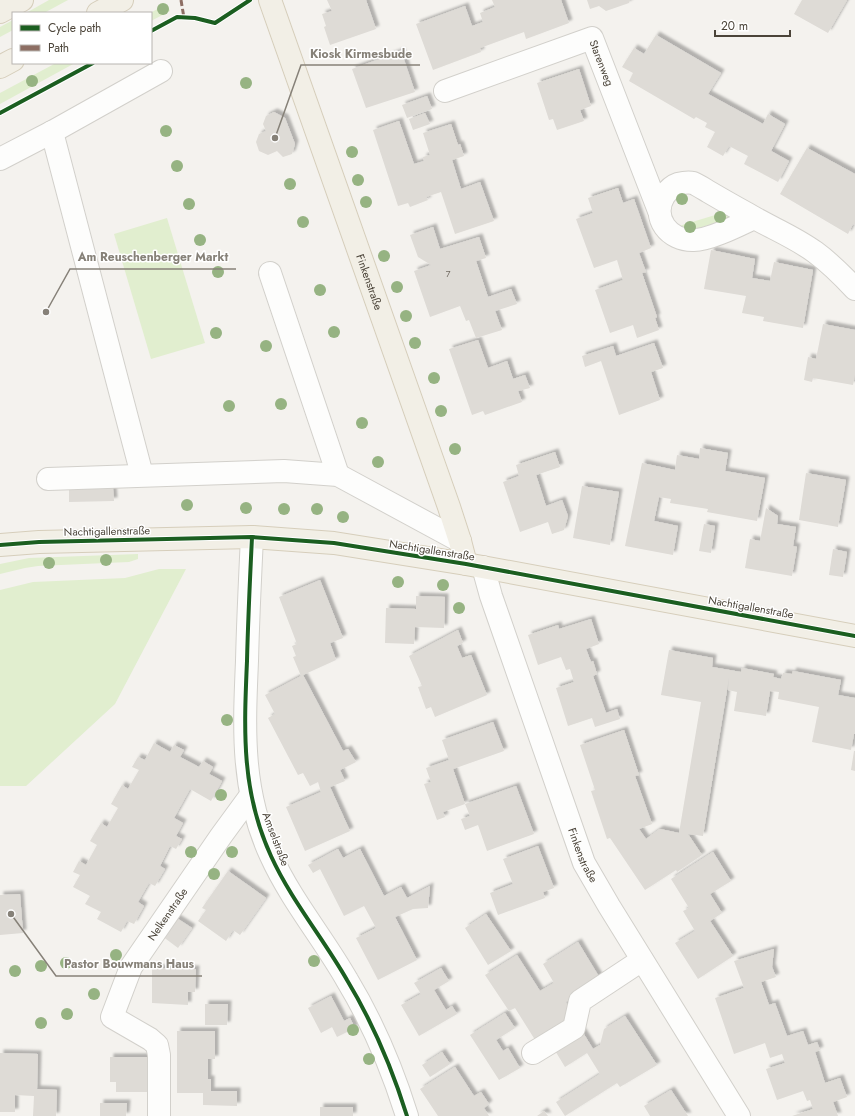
<svg xmlns="http://www.w3.org/2000/svg" width="855" height="1116" font-family="Jost,sans-serif">
<defs>
<filter id="shadow"><feDropShadow dx="3.5" dy="-3.5" stdDeviation="1" flood-color="#0004"/></filter>
</defs>
<rect width="100%" height="100%" fill="#f4f2ee"/>
<g fill="#e1eecf">
<polygon points="49,0 68,0 44,13 26,13"/>
<polygon points="167,4 170,11 151,21 151,13 150,13"/>
<polygon points="13,20 13,30 0,37 0,27"/>
<polygon points="56,63 75,63 0,104 0,93"/>
<polygon points="725,212 732,216 731,218 690,231 679,226"/>
<polygon points="167,218 205,343 151,359 114,234"/>
<polygon points="138,554 138,559 129,562 38,566 25,568 0,574 0,564 29,558"/>
<polygon points="159,569 186,569 115,704 26,786 0,786 0,590 33,582 125,578"/>
</g>
<g fill="#dedbd6" filter="url(#shadow)">
<polygon points="327,0 366,0 376,29 330,45 324,27 326,26 322,14 332,11"/>
<polygon points="492,0 561,0 569,23 526,39 524,32 480,48 481,52 433,70 416,24 465,6 472,26 483,22 480,13 495,7"/>
<polygon points="587,0 630,0 629,3 606,11 599,6 590,9"/>
<polygon points="802,0 847,0 828,33 794,14"/>
<polygon points="656,35 721,73 708,94 763,124 768,114 785,124 771,151 789,161 778,182 744,164 748,156 729,146 723,156 707,147 715,132 705,127 707,123 696,117 694,119 629,81 633,73 622,67 634,48 644,54"/>
<polygon points="401,51 415,92 366,108 352,69"/>
<polygon points="579,69 591,106 580,110 584,121 557,130 553,119 549,120 537,83"/>
<polygon points="427,96 432,109 407,118 402,105"/>
<polygon points="274,112 285,118 295,144 292,154 283,157 277,151 268,155 259,151 256,142 259,134 266,131 263,124 266,116"/>
<polygon points="425,113 430,124 413,130 409,119"/>
<polygon points="399,121 414,164 424,161 423,157 430,155 423,133 451,124 458,145 460,144 464,156 452,160 461,189 480,182 494,221 455,234 441,192 426,197 428,200 410,207 408,203 398,206 373,130"/>
<polygon points="807,148 855,174 855,225 853,224 848,234 780,194"/>
<polygon points="618,188 623,203 634,199 651,248 639,253 646,272 642,273 657,317 655,318 659,330 637,338 633,325 610,333 595,290 623,280 617,260 594,268 576,219 593,213 588,198"/>
<polygon points="433,227 440,249 479,237 486,258 476,261 488,297 511,289 517,304 495,311 502,330 476,338 469,320 466,321 460,306 430,317 414,271 431,265 418,257 410,235"/>
<polygon points="711,250 755,259 752,278 770,281 774,262 813,270 803,328 763,321 764,317 742,313 746,296 704,289"/>
<polygon points="823,324 855,330 855,375 853,385 813,378 812,382 804,380 808,357 816,359"/>
<polygon points="478,340 488,368 507,361 513,379 525,375 530,388 518,391 522,402 485,415 483,411 472,415 449,349"/>
<polygon points="654,343 663,368 651,372 660,400 619,415 601,361 585,367 582,356 613,346 616,356"/>
<polygon points="700,448 728,453 725,471 765,478 757,521 707,512 708,509 670,503 671,499 659,497 654,521 678,526 673,555 625,546 642,463 675,470 677,455 699,459"/>
<polygon points="555,452 560,467 536,475 546,506 562,500 568,516 564,530 552,534 548,522 520,532 503,482 519,476 516,465"/>
<polygon points="806,473 846,480 838,527 799,520"/>
<polygon points="582,486 619,492 610,545 573,538"/>
<polygon points="113,488 114,501 69,502 69,489"/>
<polygon points="766,508 778,516 777,524 796,527 793,546 797,547 792,576 745,568 750,539 760,541"/>
<polygon points="704,524 715,526 711,553 699,551"/>
<polygon points="833,549 847,552 843,577 829,575"/>
<polygon points="320,580 343,638 330,643 336,660 303,675 343,751 348,749 356,762 340,770 345,781 330,787 350,831 305,851 286,807 321,792 318,782 310,786 303,773 298,775 268,718 275,714 265,695 301,676 293,657 296,656 292,646 297,644 279,597"/>
<polygon points="416,596 445,597 444,628 415,627 414,644 385,643 386,608 416,609"/>
<polygon points="591,619 599,644 586,649 591,662 593,661 597,674 593,676 606,713 617,709 620,719 595,727 592,718 568,726 556,688 574,682 570,669 566,670 561,657 538,665 528,635 558,625 559,629"/>
<polygon points="458,630 463,643 457,646 462,658 471,655 487,695 435,717 431,707 426,709 418,687 422,686 409,656"/>
<polygon points="669,650 713,658 712,667 741,672 742,668 774,674 773,677 781,679 783,673 792,674 793,671 841,680 838,695 855,698 855,734 854,734 851,750 812,742 819,707 778,699 779,692 770,691 766,716 734,711 737,692 728,690 729,678 703,836 688,834 702,855 677,872 676,870 645,890 610,838 607,839 591,791 595,790 580,745 624,730 639,775 635,776 652,824 639,829 646,839 660,829 679,833 701,702 661,695"/>
<polygon points="493,722 504,751 453,769 465,804 516,786 534,834 487,851 478,825 465,830 461,819 470,816 465,804 443,812 445,817 437,820 424,784 431,782 426,768 449,760 442,740"/>
<polygon points="154,743 170,752 174,745 184,750 180,757 199,767 203,761 213,767 209,774 222,781 211,801 190,789 174,818 183,823 176,836 182,839 176,849 170,846 160,866 165,869 155,886 149,883 138,902 144,906 134,924 127,921 121,932 97,919 101,912 85,904 90,896 73,887 80,875 73,872 79,861 86,865 97,845 90,841 101,823 107,827 118,808 111,804 122,785 128,789 139,770 132,767 138,757 145,760"/>
<polygon points="854,751 855,751 855,771 851,770"/>
<polygon points="538,846 554,888 543,892 545,898 498,915 490,893 513,884 503,859"/>
<polygon points="338,849 343,858 360,849 384,896 401,887 407,898 430,886 428,908 413,909 395,917 417,960 378,980 356,938 376,928 364,906 344,916 320,869 313,873 308,865"/>
<polygon points="713,852 731,881 710,894 722,913 710,921 733,956 698,979 675,943 695,931 683,911 689,908 671,879"/>
<polygon points="228,871 266,898 240,935 233,930 226,941 198,921 206,910 202,908"/>
<polygon points="20,894 23,933 0,935 0,895"/>
<polygon points="486,914 511,951 488,965 465,928"/>
<polygon points="175,917 192,928 178,948 162,936"/>
<polygon points="578,942 601,980 566,1002 570,1010 568,1023 537,1043 515,1008 509,1011 485,975 517,955 540,991 554,983 543,964"/>
<polygon points="774,949 772,967 776,977 761,982 769,1005 775,1003 787,1036 803,1031 808,1045 817,1042 820,1050 815,1052 825,1083 840,1078 847,1097 833,1102 838,1116 792,1116 813,1109 810,1100 807,1101 803,1091 777,1100 766,1069 785,1063 782,1054 770,1058 765,1043 734,1054 715,998 744,988 734,961"/>
<polygon points="152,968 196,969 195,992 188,992 188,1005 152,1003"/>
<polygon points="441,968 449,981 434,990 446,1010 452,1006 457,1014 419,1036 401,1005 421,994 414,983"/>
<polygon points="331,996 344,1021 350,1018 355,1028 337,1037 332,1027 321,1033 308,1008"/>
<polygon points="205,1004 228,1004 227,1025 205,1025"/>
<polygon points="505,1013 515,1028 496,1040 503,1051 508,1048 520,1068 499,1080 470,1035"/>
<polygon points="625,1016 657,1065 620,1087 617,1083 565,1116 556,1102 600,1074 587,1053 565,1067 554,1049 582,1031 593,1049 600,1045 604,1029"/>
<polygon points="177,1031 215,1031 215,1059 208,1059 208,1079 211,1079 211,1091 237,1091 237,1106 203,1105 203,1093 177,1093"/>
<polygon points="442,1052 450,1064 430,1077 422,1065"/>
<polygon points="0,1053 38,1054 37,1089 57,1090 56,1116 33,1116 34,1096 15,1095 15,1112 0,1112"/>
<polygon points="110,1057 147,1057 147,1092 116,1092 116,1082 110,1082"/>
<polygon points="455,1067 474,1096 481,1092 489,1104 484,1108 489,1116 438,1116 420,1089"/>
<polygon points="671,1090 688,1116 650,1116 644,1106"/>
<polygon points="100,1103 127,1103 126,1116 100,1116"/>
<rect x="320" y="1107" width="33" height="9"/>
<polygon points="544,1111 548,1116 537,1116"/>
</g>
<g fill="none" stroke-linecap="round" stroke-linejoin="round">
<g stroke="#d2d0cb" stroke-width="24">
<g id="minor">
<path id="s1" d="M445,91L592,38L659,211"/>
<polyline points="52,132 142,475"/>
<polyline points="0,159 52,132 161,71"/>
<path d="M754,218C739,225 710,240 694,240C669,241 651,218 664,196C668,190 672,186 678,184C682,183 689,182 693,183C698,185 704,189 709,192C721,199 733,206 746,213C769,227 793,236 815,252C830,263 842,275 855,289"/>
<polyline points="270,273 338,475"/>
<polyline points="48,479 284,471 338,475 460,541"/>
<path d="M252,537C250,578 248,619 247,661C244,730 241,791 271,856C291,900 323,938 347,980C373,1023 392,1068 407,1116"/>
<path id="s2" d="M483,567L491,596L584,863L609,906L739,1116"/>
<polyline points="533,1053 574,1028 580,1001 642,960"/>
<path id="s3" d="M159,1116V1055L157,1045L150,1039L112,1017L131,967L221,836L251,795"/>
</g>
</g>
<g stroke="#d6cebb" stroke-width="24">
<g id="major">
<path id="s4" d="M270,0L449,507L460,541L466,564"/>
<polyline points="0,12 22,0"/>
<polyline points="98,13 122,0"/>
<polyline points="0,67 13,60"/>
<polyline points="0,545 39,542 252,537 334,543 466,564 855,636"/>
</g>
</g>
<use href="#minor" stroke="#fdfdfc" stroke-width="22"/>
<use href="#major" stroke="#f2efe6" stroke-width="22"/>
<polyline stroke="#8d6e63" stroke-width="3" stroke-dasharray="6 3" stroke-linecap="butt" points="181,0 184,18"/>
<g stroke="#fff" stroke-width="6">
<g id="cycleway">
<polyline points="151,31 177,17 195,18 215,23 250,0"/>
<polyline points="0,113 93,63"/>
<path d="M252,537C250,578 248,619 247,661C244,730 241,791 271,856C291,900 323,938 347,980C373,1023 392,1068 407,1116"/>
<polyline points="0,545 39,542 252,537 334,543 466,564 855,636"/>
</g>
</g>
<use href="#cycleway" stroke="#1b5e20" stroke-width="4"/>
</g>
<g fill="#96b382">
<circle cx="163" cy="9" r="6"/>
<circle cx="32" cy="81" r="6"/>
<circle cx="246" cy="83" r="6"/>
<circle cx="166" cy="131" r="6"/>
<circle cx="352" cy="152" r="6"/>
<circle cx="177" cy="166" r="6"/>
<circle cx="358" cy="180" r="6"/>
<circle cx="290" cy="184" r="6"/>
<circle cx="682" cy="199" r="6"/>
<circle cx="366" cy="202" r="6"/>
<circle cx="189" cy="204" r="6"/>
<circle cx="720" cy="217" r="6"/>
<circle cx="303" cy="222" r="6"/>
<circle cx="690" cy="227" r="6"/>
<circle cx="200" cy="240" r="6"/>
<circle cx="384" cy="256" r="6"/>
<circle cx="218" cy="272" r="6"/>
<circle cx="397" cy="287" r="6"/>
<circle cx="320" cy="290" r="6"/>
<circle cx="406" cy="316" r="6"/>
<circle cx="334" cy="332" r="6"/>
<circle cx="216" cy="333" r="6"/>
<circle cx="415" cy="343" r="6"/>
<circle cx="266" cy="346" r="6"/>
<circle cx="434" cy="378" r="6"/>
<circle cx="281" cy="404" r="6"/>
<circle cx="229" cy="406" r="6"/>
<circle cx="441" cy="411" r="6"/>
<circle cx="362" cy="423" r="6"/>
<circle cx="455" cy="449" r="6"/>
<circle cx="378" cy="462" r="6"/>
<circle cx="187" cy="505" r="6"/>
<circle cx="246" cy="508" r="6"/>
<circle cx="284" cy="509" r="6"/>
<circle cx="317" cy="509" r="6"/>
<circle cx="343" cy="517" r="6"/>
<circle cx="106" cy="560" r="6"/>
<circle cx="49" cy="563" r="6"/>
<circle cx="398" cy="582" r="6"/>
<circle cx="443" cy="585" r="6"/>
<circle cx="459" cy="608" r="6"/>
<circle cx="227" cy="720" r="6"/>
<circle cx="221" cy="795" r="6"/>
<circle cx="191" cy="852" r="6"/>
<circle cx="232" cy="852" r="6"/>
<circle cx="214" cy="874" r="6"/>
<circle cx="116" cy="955" r="6"/>
<circle cx="314" cy="961" r="6"/>
<circle cx="66" cy="963" r="6"/>
<circle cx="41" cy="966" r="6"/>
<circle cx="15" cy="971" r="6"/>
<circle cx="94" cy="994" r="6"/>
<circle cx="67" cy="1014" r="6"/>
<circle cx="41" cy="1023" r="6"/>
<circle cx="353" cy="1030" r="6"/>
<circle cx="369" cy="1059" r="6"/>
</g>
<g text-anchor="middle" stroke-width="3" stroke-linejoin="round" paint-order="stroke">
<g font-size="9" fill="#706a61">
<text x="448" y="277">7</text>
</g>
<g font-size="11" fill="#4b4439" stroke="#fff">
<text dy="4" stroke="none"><textPath href="#s1" startOffset="183">Starenweg</textPath></text>
<text dy="4" stroke="none"><textPath href="#s4" startOffset="299">Finkenstraße</textPath></text>
<text transform="translate(107 531) rotate(-1)" y="4">Nachtigallenstraße</text>
<text transform="translate(432 550) rotate(9)" y="4">Nachtigallenstraße</text>
<text transform="translate(751 607) rotate(10)" y="4">Nachtigallenstraße</text>
<text transform="translate(276 839) rotate(69)" y="4">Amselstraße</text>
<text dy="4" stroke="none"><textPath href="#s2" startOffset="305">Finkenstraße</textPath></text>
<text dy="4" stroke="none"><textPath href="#s3" startOffset="242">Nelkenstraße</textPath></text>
</g>
</g>
<path fill="none" stroke="#868178" stroke-width="1.5" d="M275 138L301 65H420M46 312L70 269H236M11 914L56 976H202"/>
<g fill="#868178" stroke="#fff" stroke-width="1.5">
<circle cx="275" cy="138" r="4"/>
<circle cx="46" cy="312" r="4"/>
<circle cx="11" cy="914" r="4"/>
</g>
<g font-size="12" text-anchor="middle" font-weight="bold" fill="#868178" stroke="#fff" stroke-width="3" stroke-linejoin="round" paint-order="stroke">
<text x="361" y="58">Kiosk Kirmesbude</text>
<text x="153" y="261">Am Reuschenberger Markt</text>
<text x="129" y="968">Pastor Bouwmans Haus</text>
</g>
<rect x="12" y="12" width="140" height="52" fill="#ffffff" stroke="#b7b4b0"/>
<rect x="20" y="25" width="20" height="6" fill="#1b5e20" stroke="#b7b4b0"/>
<text x="48" y="32" font-size="12" fill="#4b4439">Cycle path</text>
<rect x="20" y="45" width="20" height="6" fill="#8d6e63" stroke="#b7b4b0"/>
<text x="48" y="52" font-size="12" fill="#4b4439">Path</text>
<path d="M715 30v6h75v-6" fill="none" stroke="#4b4439" stroke-width="2"/>
<text x="721" y="30" font-size="12" fill="#4b4439" stroke="#ffffff" stroke-width="3" paint-order="stroke">20 m</text>
</svg>
